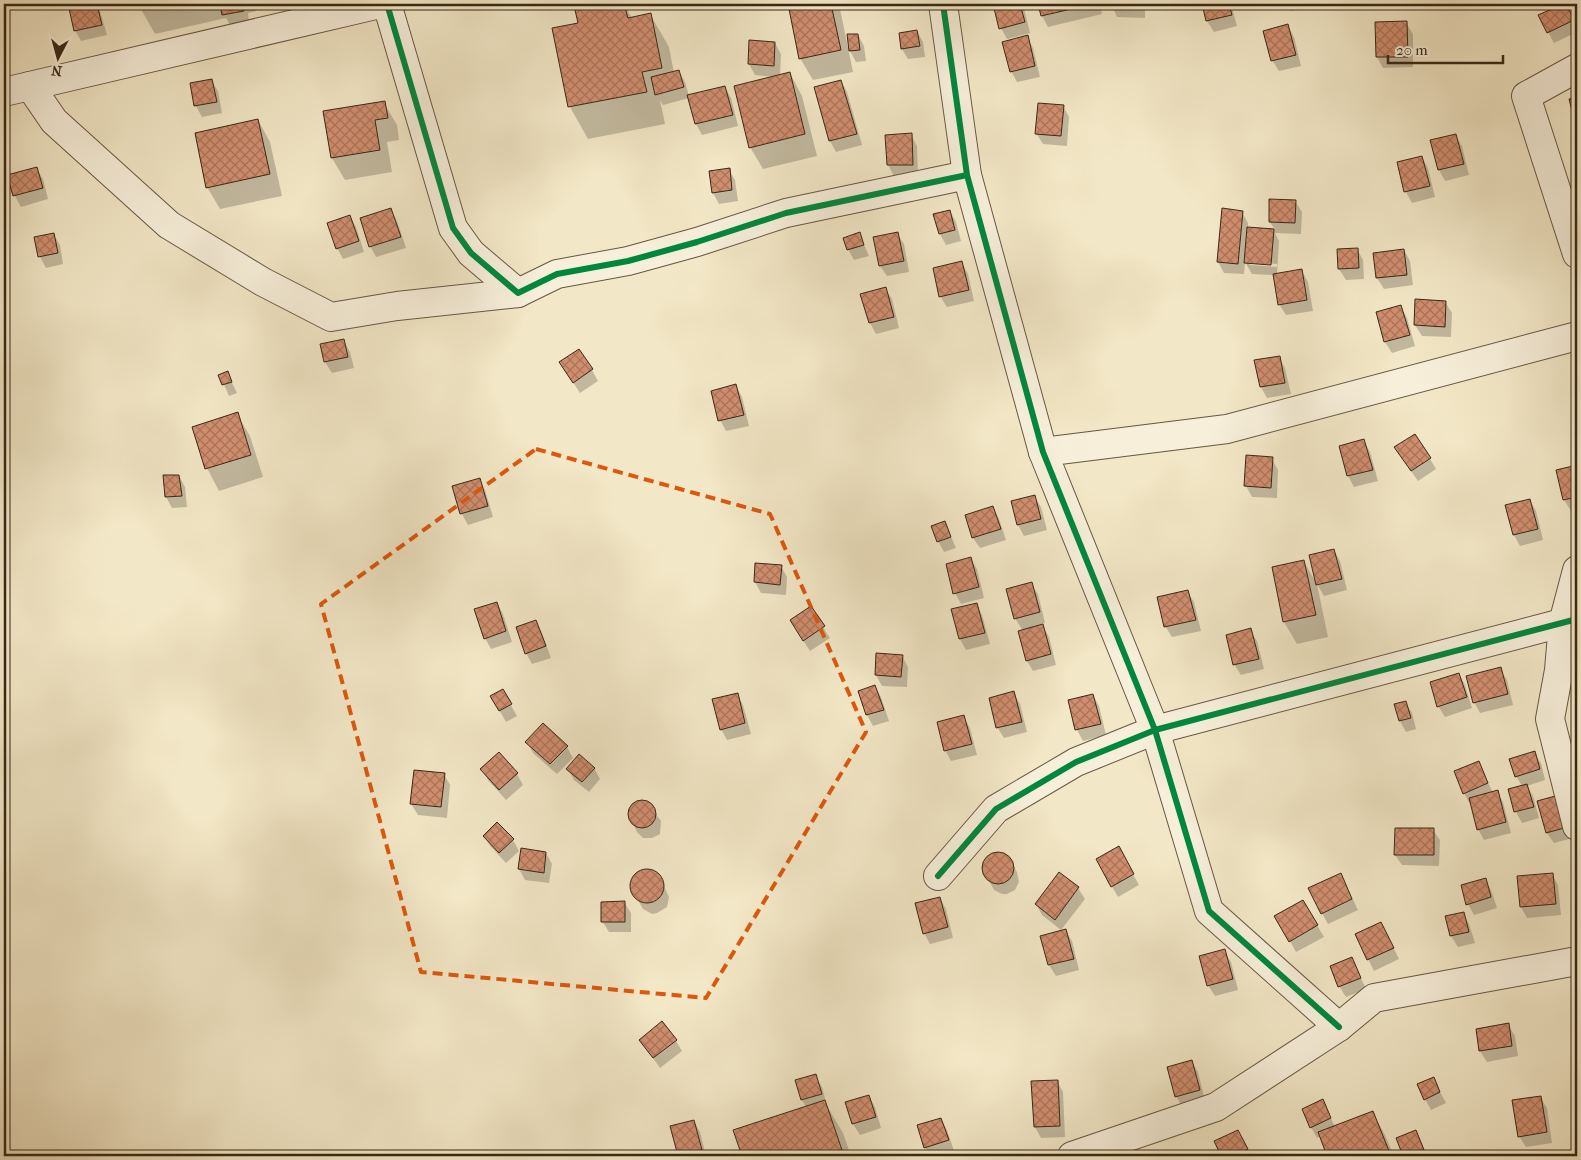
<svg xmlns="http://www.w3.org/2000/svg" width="1581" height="1160" font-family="'IM FELL French Canon',serif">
<defs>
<pattern id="building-cross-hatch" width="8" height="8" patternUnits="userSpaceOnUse" patternTransform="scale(1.25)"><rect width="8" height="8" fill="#d18e6f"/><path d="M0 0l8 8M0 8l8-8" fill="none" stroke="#ab745a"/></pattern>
</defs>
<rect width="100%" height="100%" fill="#f2e7c6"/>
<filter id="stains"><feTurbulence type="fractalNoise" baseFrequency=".004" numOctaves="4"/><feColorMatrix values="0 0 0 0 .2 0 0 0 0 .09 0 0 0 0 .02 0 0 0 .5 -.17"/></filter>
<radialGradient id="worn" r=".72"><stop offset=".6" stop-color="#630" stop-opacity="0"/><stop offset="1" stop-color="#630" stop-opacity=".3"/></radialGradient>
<g fill="#0003" fill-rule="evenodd">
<polygon points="69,4 98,4 107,35 81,41 75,30"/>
<polygon points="138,4 254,4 256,11 248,13 249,22 230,25 226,18 155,34"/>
<polygon points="614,4 624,4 632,18 650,14 669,47 674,73 679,71 685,82 689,96 725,87 731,98 738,126 702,135 696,124 689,98 663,105 660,100 665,124 588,139 570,107 579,24 577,11"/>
<polygon points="674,4 692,4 676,7"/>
<polygon points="789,4 839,4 853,72 813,80 800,58"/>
<polygon points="994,4 1023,4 1030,33 1007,39 1001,28"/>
<polygon points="1039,4 1100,4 1102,14 1048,27 1042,16"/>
<polygon points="1111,4 1145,4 1145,18 1117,17"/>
<polygon points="1203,4 1231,4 1237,26 1214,32 1207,21"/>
<polygon points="1286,4 1321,4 1290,11"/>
<polygon points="1571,15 1577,28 1577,32 1554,43 1548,32"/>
<polygon points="1406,23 1413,34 1413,67 1383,68 1377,57"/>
<polygon points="1288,26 1294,37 1301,66 1279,71 1272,60"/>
<polygon points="917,31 923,42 925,57 908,59 902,49"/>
<polygon points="858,35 864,46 866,61 856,62 849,49"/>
<polygon points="1027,37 1033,48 1040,77 1017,82 1011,71"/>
<polygon points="775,43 781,54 780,76 790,73 802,96 817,156 763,169 750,147 775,77 755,75 749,64"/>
<polygon points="211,80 218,91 222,113 202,117 196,106"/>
<polygon points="841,81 847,92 862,145 836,152 830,141 816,88"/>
<polygon points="384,103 397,125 399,140 387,142 392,172 345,180 332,158 324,112"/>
<polygon points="1063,106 1069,117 1067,146 1043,144 1036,133"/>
<polygon points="258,120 270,142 282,196 220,209 207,187"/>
<polygon points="911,135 917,146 918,176 894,176 888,165 887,136"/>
<polygon points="1455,135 1462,146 1469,175 1445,181 1439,170 1432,141"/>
<polygon points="1422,157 1428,168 1435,197 1412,203 1406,192 1398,163"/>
<polygon points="36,168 43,179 48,199 21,207 15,196 9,176"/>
<polygon points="729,170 735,180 738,201 719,204 713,193"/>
<path d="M1295,201L1302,212L1301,234L1275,233L1279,241L1277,275L1302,271L1308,282L1313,311L1286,315L1279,304L1274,275L1252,274L1245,262L1244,274L1224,273L1218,262L1242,212L1248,223V228L1275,230L1270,222ZM1250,262L1278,264V267L1250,265Z"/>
<polygon points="391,210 397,221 406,248 376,257 370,246"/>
<polygon points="950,211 956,222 961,241 946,245 940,234 935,215"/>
<polygon points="350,216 356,227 364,252 343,259 337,248"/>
<polygon points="859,233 869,256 854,260 848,249"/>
<polygon points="897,233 904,244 909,272 887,276 880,266"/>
<polygon points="54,235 60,245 63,264 46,268 40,257"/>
<polygon points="1357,249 1363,260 1364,279 1346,280 1339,269 1338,250"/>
<polygon points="1404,250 1410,261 1413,285 1384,289 1377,278 1374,254"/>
<polygon points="962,263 968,274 974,301 947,307 940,296"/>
<polygon points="885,288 892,299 899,328 876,334 870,323"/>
<polygon points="1416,301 1445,302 1452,313 1451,337 1422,336 1415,325"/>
<polygon points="1401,307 1407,318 1415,346 1392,353 1385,342 1378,313"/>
<polygon points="344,341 350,352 354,368 332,373 325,362 322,345"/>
<polygon points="1279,357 1285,368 1291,394 1267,398 1261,387 1256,361"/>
<polygon points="592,370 598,381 580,393 567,373"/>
<polygon points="227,372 237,393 229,396 220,375"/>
<polygon points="736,386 742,397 749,426 726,431 720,420"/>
<polygon points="237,414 250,436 263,477 219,491 207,468"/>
<polygon points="1364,441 1370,452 1378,481 1354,487 1348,476"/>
<polygon points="1247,457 1272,459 1278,470 1277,498 1252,497 1246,486"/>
<polygon points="1402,458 1430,459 1436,469 1418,481"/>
<polygon points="1577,466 1577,509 1571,511 1564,500 1557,471"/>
<polygon points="179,476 185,487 187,507 172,508 166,497 165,477"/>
<polygon points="479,479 485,490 493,517 468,525 462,514 453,487"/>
<polygon points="1034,496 1041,507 1047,530 1024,536 1018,525 1012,502"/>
<polygon points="1530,500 1536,511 1543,540 1520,546 1514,535 1506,506"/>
<polygon points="993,508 999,519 1006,540 980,548 973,538"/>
<polygon points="945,523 956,548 944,552 938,541"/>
<polygon points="1334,550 1340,561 1347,590 1324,596 1317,584"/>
<polygon points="971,559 977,569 984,598 961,604 955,593"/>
<polygon points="1304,562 1317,584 1328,637 1297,644 1284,622"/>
<polygon points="781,566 787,577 786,595 761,593 755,582"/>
<polygon points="1031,584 1038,594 1045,623 1042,624 1049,637 1056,665 1033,671 1027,661 1023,631 1015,618"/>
<polygon points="1187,591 1194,602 1201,631 1172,637 1165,626"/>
<polygon points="497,603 503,614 512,642 491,649 485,638"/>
<polygon points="976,604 982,615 990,644 966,650 960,639 953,610"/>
<polygon points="811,608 830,638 810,651 797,631"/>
<polygon points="536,622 542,633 551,658 532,664 526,653"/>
<polygon points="1250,630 1257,641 1264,669 1241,675 1234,664"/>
<polygon points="902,656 908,667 907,687 882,686 876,675"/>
<polygon points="1500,669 1507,680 1513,705 1480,713 1474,702"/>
<polygon points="1459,674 1465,685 1472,708 1445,717 1438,706"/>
<polygon points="875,686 881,697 889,721 873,726 867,715 859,692"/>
<polygon points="503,691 517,716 506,722 492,697"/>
<polygon points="1014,693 1020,704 1027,732 1004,738 997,727"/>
<polygon points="737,694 743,705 751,734 727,740 721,729"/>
<polygon points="1093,695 1099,706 1106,735 1083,741 1077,730 1069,701"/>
<polygon points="1405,702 1412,713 1416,729 1406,732 1400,721 1396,705"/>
<polygon points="964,717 970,728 977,755 951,761 945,750"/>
<polygon points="527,742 567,747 573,758 557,774 533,753"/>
<polygon points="1534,753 1541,763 1545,780 1527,786 1533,796 1539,818 1522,823 1516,812 1510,790 1522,786 1516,776"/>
<polygon points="499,754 517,774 523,785 506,800 488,780 482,769"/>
<polygon points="1478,762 1493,793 1497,792 1503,802 1511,833 1484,840 1478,829 1471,803 1470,804 1464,793"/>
<polygon points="594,768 600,779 589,792 574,780 568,769"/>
<polygon points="444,774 450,785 447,818 418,815 411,804"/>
<polygon points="640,801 648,803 661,821 660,834 652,838 643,838 637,832 629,816 630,808"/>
<polygon points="1539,802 1573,838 1554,843 1547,833"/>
<polygon points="497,824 513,840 519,851 506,863 491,847 484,836"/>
<polygon points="1433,830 1440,840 1439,866 1402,865 1395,855"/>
<polygon points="1118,848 1139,885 1118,897 1097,860"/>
<polygon points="546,853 552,864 549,883 525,880 519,869"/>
<polygon points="999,853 1008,857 1017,872 1019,882 1015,890 1007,894 1002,894 994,890 983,869 983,865 989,856"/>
<polygon points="645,870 655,873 659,876 669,897 667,907 657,913 652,914 643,909 631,888 633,878 640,872"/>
<polygon points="1059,874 1078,888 1085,899 1061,930 1042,915 1036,904"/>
<polygon points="1552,874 1558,885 1561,915 1527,918 1521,907"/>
<polygon points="1485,879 1491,890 1497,908 1474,915 1468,904"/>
<polygon points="1346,885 1358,910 1328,924 1322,913"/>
<polygon points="940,898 946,909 953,938 930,944 924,933"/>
<polygon points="624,902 631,913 631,932 609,932 602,921"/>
<polygon points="1303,902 1324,937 1296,952 1276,916"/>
<polygon points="1463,913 1469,924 1475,943 1458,947 1451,936 1447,917"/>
<polygon points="1381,923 1399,959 1374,971 1356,935"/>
<polygon points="1065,930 1072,941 1079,970 1056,976 1049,965 1042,937"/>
<polygon points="1224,951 1231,962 1238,990 1215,996 1208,985"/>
<polygon points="1352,959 1366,989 1346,997 1339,986"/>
<polygon points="1508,1025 1515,1036 1518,1056 1487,1062 1480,1051"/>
<polygon points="640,1040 676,1041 682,1051 660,1068"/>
<polygon points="1192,1062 1198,1072 1205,1101 1182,1107 1176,1096"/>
<polygon points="815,1076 822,1087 827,1106 843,1133 851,1156 743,1156 734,1131 806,1107 802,1100 796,1081"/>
<polygon points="1433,1079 1446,1103 1431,1110 1425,1099"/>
<polygon points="1057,1081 1063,1092 1065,1137 1041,1138 1035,1127 1033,1082"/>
<polygon points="869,1096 875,1107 881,1128 860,1135 853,1124 847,1103"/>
<polygon points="1540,1097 1547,1108 1552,1143 1526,1147 1519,1136"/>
<polygon points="1323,1101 1335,1127 1373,1113 1385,1135 1394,1156 1328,1156 1321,1136 1317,1138 1311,1127"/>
<polygon points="941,1119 947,1130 954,1151 937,1156 930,1156 925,1147"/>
<polygon points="694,1121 700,1132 706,1156 680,1156 672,1127"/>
<polygon points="1416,1132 1422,1143 1427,1156 1405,1156 1398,1139"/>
<polygon points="1216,1142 1244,1142 1251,1156 1222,1156"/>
</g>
<g fill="url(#building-cross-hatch)" stroke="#382815">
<polygon points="68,4 97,4 102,25 74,31"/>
<polygon points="220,4 243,4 244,11 222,15"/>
<polygon points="608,4 624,4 628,18 651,13 662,68 642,72 647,92 568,107 552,28 578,23 575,10"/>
<polygon points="788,4 831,4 841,50 799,59"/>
<polygon points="993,4 1020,4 1025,22 999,29"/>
<polygon points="1038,4 1093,4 1041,16"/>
<polygon points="1109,4 1139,4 1139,7 1109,6"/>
<polygon points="1202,4 1229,4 1232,15 1206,21"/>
<polygon points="1563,4 1566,4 1574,20 1547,33 1538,15"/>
<polygon points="1407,21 1408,57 1376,57 1375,22"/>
<polygon points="1288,24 1296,55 1271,61 1263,31"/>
<polygon points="917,30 920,46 901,49 899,33"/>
<polygon points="847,34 858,34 860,50 849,51"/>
<polygon points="1028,35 1035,66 1010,72 1002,42"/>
<polygon points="749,40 775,42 774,66 748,64"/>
<polygon points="679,70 684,87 655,95 651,77"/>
<polygon points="790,72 805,134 749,148 734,86"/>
<polygon points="212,79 217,102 194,106 190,83"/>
<polygon points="841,80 857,134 829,141 814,87"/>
<polygon points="725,86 733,115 695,124 687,95"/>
<polygon points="1577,97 1577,130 1569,99"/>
<polygon points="385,101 388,118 375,120 380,150 331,158 323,111"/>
<polygon points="1038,103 1064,105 1061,136 1035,134"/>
<polygon points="258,119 270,174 206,188 195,133"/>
<polygon points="912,133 913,165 887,165 885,135"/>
<polygon points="1456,134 1464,164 1438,170 1430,140"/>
<polygon points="1422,156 1430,186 1404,192 1397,162"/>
<polygon points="37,167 43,188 13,196 7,175"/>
<polygon points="730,168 732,190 712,193 709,171"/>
<polygon points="1269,199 1296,200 1295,223 1269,222"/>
<polygon points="391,208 401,237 369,247 360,218"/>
<polygon points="1222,208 1243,211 1238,264 1217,262"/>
<polygon points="950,210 955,230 939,234 933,214"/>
<polygon points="350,215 359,241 336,249 327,223"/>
<polygon points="1247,227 1274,229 1271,265 1244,263"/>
<polygon points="860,232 864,245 847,250 843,238"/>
<polygon points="898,232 904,261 879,266 873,237"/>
<polygon points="54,233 58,253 38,257 34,237"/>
<polygon points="1358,248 1359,268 1338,269 1337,249"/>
<polygon points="1404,249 1407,275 1376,278 1373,253"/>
<polygon points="962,261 969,290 939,297 933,268"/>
<polygon points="1302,269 1307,300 1278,305 1273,274"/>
<polygon points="886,287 894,317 869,323 860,294"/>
<polygon points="1415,299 1446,301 1445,327 1414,325"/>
<polygon points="1401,305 1410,335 1384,342 1376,312"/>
<polygon points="344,339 348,357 324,362 320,344"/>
<polygon points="579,349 593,369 573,383 559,362"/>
<polygon points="1280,356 1285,383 1260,387 1254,360"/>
<polygon points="228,371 232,382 222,385 218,375"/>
<polygon points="736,384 744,415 718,421 711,391"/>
<polygon points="238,412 251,455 205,469 192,427"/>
<polygon points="1415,434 1431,458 1411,471 1394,447"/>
<polygon points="1364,439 1373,470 1347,476 1339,446"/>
<polygon points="1246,455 1273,457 1271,488 1244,486"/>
<polygon points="1577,465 1577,497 1563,500 1556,470"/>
<polygon points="163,475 179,475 182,496 165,497"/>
<polygon points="480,478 488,506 460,514 452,486"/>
<polygon points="1035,495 1041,519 1017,525 1011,501"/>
<polygon points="1530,499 1538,529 1513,535 1505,505"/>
<polygon points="993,506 1001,529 972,538 965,515"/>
<polygon points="945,521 951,537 937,542 931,526"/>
<polygon points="1334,549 1342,579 1316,585 1309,555"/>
<polygon points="971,557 979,587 953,594 946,564"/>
<polygon points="1304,560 1316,615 1283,622 1272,567"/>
<polygon points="755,563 782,565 780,585 754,582"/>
<polygon points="1032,582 1040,612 1014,619 1006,589"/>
<polygon points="1188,590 1196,620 1164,627 1157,597"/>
<polygon points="497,602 506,631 484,639 474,609"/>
<polygon points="977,603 985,633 959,639 951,609"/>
<polygon points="811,606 825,626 803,641 790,620"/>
<polygon points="536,620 546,646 525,654 516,627"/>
<polygon points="1043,624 1051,654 1026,661 1018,631"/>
<polygon points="1251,628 1259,659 1233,665 1226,635"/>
<polygon points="876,653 903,655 901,677 875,675"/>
<polygon points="1501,667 1508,694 1473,703 1466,676"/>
<polygon points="1459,673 1467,697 1437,707 1430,682"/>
<polygon points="875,685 884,710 866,715 858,691"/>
<polygon points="503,689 512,704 499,711 490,696"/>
<polygon points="1014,691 1022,722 996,728 989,698"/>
<polygon points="738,693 745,723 720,730 712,699"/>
<polygon points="1093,694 1101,724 1075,730 1068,700"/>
<polygon points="1406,701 1411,718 1399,721 1394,704"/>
<polygon points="964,715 972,744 944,751 937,722"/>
<polygon points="543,723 568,746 550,764 525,742"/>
<polygon points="1535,751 1540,769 1515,777 1509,759"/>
<polygon points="499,752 518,773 499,790 480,769"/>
<polygon points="579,754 595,768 582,782 566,769"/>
<polygon points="1479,761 1488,783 1463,794 1454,771"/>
<polygon points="414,770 445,773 441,807 410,804"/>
<polygon points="1527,784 1534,807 1514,812 1508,789"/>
<polygon points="1498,790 1506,822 1477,830 1469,798"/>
<polygon points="1559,795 1568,827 1546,833 1537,801"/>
<circle cx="642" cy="814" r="14"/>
<polygon points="497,822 514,839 499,853 483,836"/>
<polygon points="1395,828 1434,828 1434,855 1394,855"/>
<polygon points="1119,846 1134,874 1111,887 1096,859"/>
<polygon points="521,848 546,852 544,873 518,869"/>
<circle cx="998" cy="868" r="16"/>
<circle cx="647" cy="886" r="17"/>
<polygon points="1059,872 1079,887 1055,920 1035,904"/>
<polygon points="1341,873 1352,899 1321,914 1308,888"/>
<polygon points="1553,873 1556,904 1520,907 1517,876"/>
<polygon points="1486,878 1491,897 1466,905 1461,885"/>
<polygon points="940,897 948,927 923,934 915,903"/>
<polygon points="1303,900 1318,925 1289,942 1274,916"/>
<polygon points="625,901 625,922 601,922 601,902"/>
<polygon points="1464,912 1469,932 1450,936 1445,916"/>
<polygon points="1381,922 1394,948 1367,960 1355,934"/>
<polygon points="1066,929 1074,959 1048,965 1040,936"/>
<polygon points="1225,949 1233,979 1207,986 1199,956"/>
<polygon points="1352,957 1361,978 1338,987 1330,966"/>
<polygon points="662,1021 677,1040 653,1058 639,1040"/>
<polygon points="1509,1023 1512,1046 1479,1051 1476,1029"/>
<polygon points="1192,1060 1200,1090 1175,1097 1167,1067"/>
<polygon points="816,1074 822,1094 801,1100 795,1080"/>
<polygon points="1434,1077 1440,1092 1424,1100 1417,1084"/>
<polygon points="1058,1080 1060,1126 1034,1127 1031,1081"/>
<polygon points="869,1095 876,1117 852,1124 845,1102"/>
<polygon points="1541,1096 1547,1132 1518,1137 1512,1100"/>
<polygon points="1323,1099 1331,1118 1310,1128 1302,1109"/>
<polygon points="825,1100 844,1156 742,1156 733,1130"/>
<polygon points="1373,1111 1391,1156 1327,1156 1318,1132"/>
<polygon points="941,1118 949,1140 924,1148 917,1125"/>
<polygon points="694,1120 702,1150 678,1156 670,1126"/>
<polygon points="1238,1130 1248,1149 1232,1156 1221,1156 1214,1141"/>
<polygon points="1416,1130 1424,1150 1408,1156 1403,1156 1396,1138"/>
</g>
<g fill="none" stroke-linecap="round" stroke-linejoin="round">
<g stroke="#665841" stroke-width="30">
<g id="street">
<polyline points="387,4 453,228 471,253 518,293 557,274 628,261 697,242 786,213 967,175"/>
<polyline points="943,4 967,175 1043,452 1155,730 1209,911 1339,1027"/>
<polyline points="1577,68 1526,96 1577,254"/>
<polyline points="30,86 54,121 169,225 263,282 331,317 397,306 518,293"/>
<polyline points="4,92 380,4"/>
<polyline points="1043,452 1227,429 1577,336"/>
<polyline points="1577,570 1563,623 1559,670 1550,719 1577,826"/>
<polyline points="938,876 996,809 1076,762 1155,730 1577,619"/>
<polyline points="1072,1156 1216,1107 1339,1027 1374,998 1577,961"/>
</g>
</g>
<use href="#street" stroke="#f7efda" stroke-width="28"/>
<g stroke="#f7efda" stroke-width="9">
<g id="cycleway">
<polyline points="387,4 453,228 471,253 518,293 557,274 628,261 697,242 786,213 967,175"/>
<polyline points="943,4 967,175 1043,452 1155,730 1209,911 1339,1027"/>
<polyline points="938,876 996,809 1076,762 1155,730 1577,619"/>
</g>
</g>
<use href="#cycleway" stroke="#00873e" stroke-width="6"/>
</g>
<path fill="none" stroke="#df570c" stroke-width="4" stroke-dasharray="10 6" stroke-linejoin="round" d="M536,449L770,514L866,732L706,998L421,972L321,604Z"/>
<rect width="1581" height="1160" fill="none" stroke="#f2e7c6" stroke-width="20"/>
<rect x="5" y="5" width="1571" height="1150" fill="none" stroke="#382815" stroke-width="2.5"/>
<rect x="10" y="10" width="1561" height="1140" fill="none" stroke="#382815"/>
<g transform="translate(58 58) rotate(186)" stroke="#f7efda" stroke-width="4" paint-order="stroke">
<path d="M0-4L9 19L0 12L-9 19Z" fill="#382815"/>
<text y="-8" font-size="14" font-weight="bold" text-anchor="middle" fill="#382815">N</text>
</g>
<path d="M1388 55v8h115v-8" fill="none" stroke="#382815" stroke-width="2.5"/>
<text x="1396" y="55" font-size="15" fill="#382815" stroke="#f7efda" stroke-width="4" paint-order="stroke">20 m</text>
<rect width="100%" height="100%" filter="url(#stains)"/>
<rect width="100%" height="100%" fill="url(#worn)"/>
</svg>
